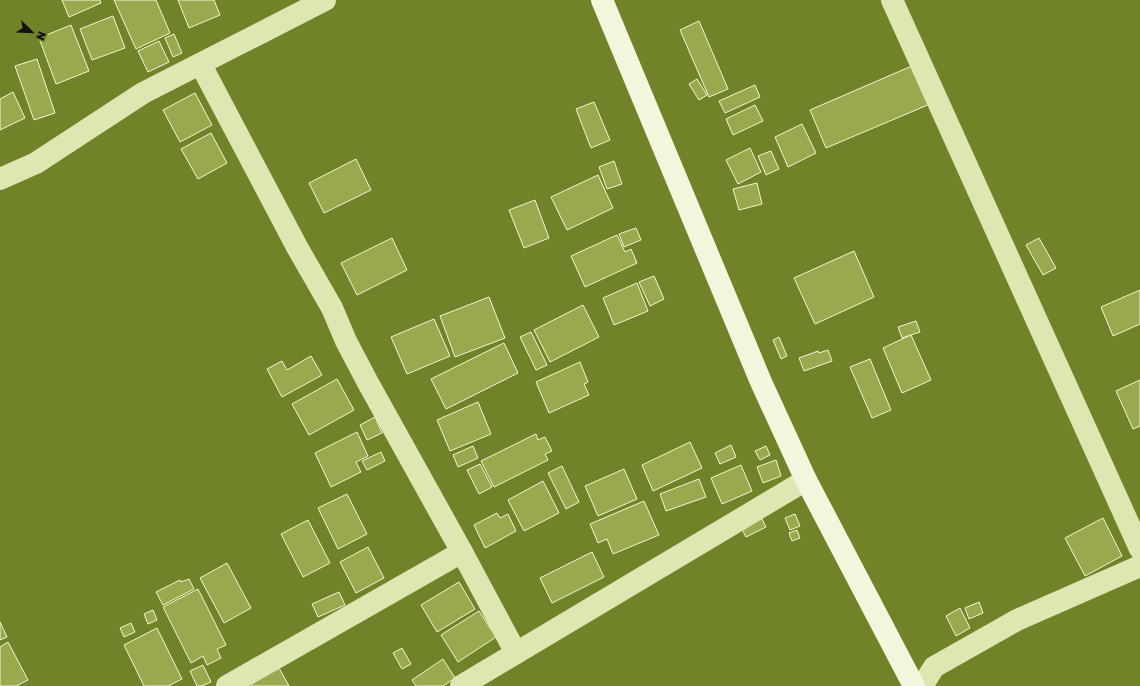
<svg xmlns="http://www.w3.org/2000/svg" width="1140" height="686" font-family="'Golos Text',sans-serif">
<rect width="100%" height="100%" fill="#718329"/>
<g fill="#98aa4d" stroke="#f0f6d5">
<polygon points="62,0 100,0 101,3 69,17"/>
<polygon points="114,0 156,0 170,33 136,49"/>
<polygon points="178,0 214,0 220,15 189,28"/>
<polygon points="113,16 125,48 92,60 80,29"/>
<polygon points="699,21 728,89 709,97 680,30"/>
<polygon points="71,25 89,71 56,84 39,38"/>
<polygon points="174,34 182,53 173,57 165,38"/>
<polygon points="159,41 169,62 148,72 138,51"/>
<polygon points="37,59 55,113 34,120 15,66"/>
<polygon points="914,65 930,104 826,148 810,110"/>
<polygon points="697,79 707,95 699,100 689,84"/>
<polygon points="755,85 760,97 725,113 719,101"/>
<polygon points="13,92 25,118 0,130 0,99"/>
<polygon points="195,93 212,125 180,142 163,110"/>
<polygon points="594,102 610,140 591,148 576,109"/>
<polygon points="755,105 763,121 733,135 726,119"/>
<polygon points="802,124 816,153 788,167 775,137"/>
<polygon points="211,133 227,163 198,179 181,149"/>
<polygon points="750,148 761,172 738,184 726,160"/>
<polygon points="771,151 779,169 766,175 758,156"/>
<polygon points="356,159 371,190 324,213 309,183"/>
<polygon points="614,161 622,184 607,189 599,167"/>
<polygon points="598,175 613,208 567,230 551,197"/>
<polygon points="757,183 762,204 739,210 733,189"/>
<polygon points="535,200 549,238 524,248 509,210"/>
<polygon points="636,228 641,240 624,247 619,234"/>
<polygon points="617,235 625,252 631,249 637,263 585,287 571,256"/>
<polygon points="392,238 407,270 357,295 341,263"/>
<polygon points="1039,238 1056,268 1043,275 1026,245"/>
<polygon points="854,251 874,297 815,324 794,278"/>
<polygon points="654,276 664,299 650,306 639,282"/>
<polygon points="637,283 648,311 614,325 603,298"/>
<polygon points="1140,290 1140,324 1113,336 1101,307"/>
<polygon points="489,297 505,338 455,357 440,316"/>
<polygon points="583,305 599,337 550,362 534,330"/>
<polygon points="434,319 450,356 407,374 391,337"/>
<polygon points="916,321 920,332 902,338 898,327"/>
<polygon points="531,332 547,365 536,370 520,337"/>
<polygon points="911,335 931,380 902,393 883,348"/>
<polygon points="779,337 787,356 781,359 773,340"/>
<polygon points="504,343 518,373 446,409 431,379"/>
<polygon points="828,350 832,361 804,371 799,358 818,351 819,353"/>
<polygon points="311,356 322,375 282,397 267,369 282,361 287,370"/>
<polygon points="870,359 891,410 872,418 850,367"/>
<polygon points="580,362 588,382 584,384 589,395 549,413 536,382"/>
<polygon points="337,379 354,410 309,435 292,404"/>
<polygon points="1140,380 1140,426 1133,429 1116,391"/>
<polygon points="478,402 491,434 450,451 437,420"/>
<polygon points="375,417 382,433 367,440 360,425"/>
<polygon points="357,432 368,456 356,462 361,472 331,487 315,453"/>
<polygon points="536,434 538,440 545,437 552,451 545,454 548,460 494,487 481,461"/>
<polygon points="690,442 702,468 653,491 642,465"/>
<polygon points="731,445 736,457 720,464 715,453"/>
<polygon points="473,446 478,458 458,467 453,455"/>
<polygon points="766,446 770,455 760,460 755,451"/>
<polygon points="381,452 385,461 367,470 362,461"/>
<polygon points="776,460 781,476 763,483 757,467"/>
<polygon points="480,464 492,487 479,494 467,470"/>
<polygon points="741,465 752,491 722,504 711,478"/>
<polygon points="562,466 579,502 566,509 548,473"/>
<polygon points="624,469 637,499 598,516 585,486"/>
<polygon points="699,479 706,497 666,511 660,494"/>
<polygon points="543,481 559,513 524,531 508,500"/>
<polygon points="347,494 367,534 338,549 318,508"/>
<polygon points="644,501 659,535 613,554 607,539 598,543 590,524"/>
<polygon points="497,513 500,518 508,514 516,531 485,548 474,525"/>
<polygon points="759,513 766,527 746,537 739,523"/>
<polygon points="795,514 800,526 790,530 785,518"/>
<polygon points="1103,518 1122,556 1085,576 1065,538"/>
<polygon points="308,520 330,563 303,577 281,534"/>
<polygon points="797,530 800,538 792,541 789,533"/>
<polygon points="368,547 384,578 356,593 340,562"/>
<polygon points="592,552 604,577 552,603 540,578"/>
<polygon points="227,563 251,608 224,623 200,578"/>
<polygon points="189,579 194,589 163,605 156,592 180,580 181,582"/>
<polygon points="459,582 475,609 437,632 421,605"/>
<polygon points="198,589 226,645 217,649 221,658 207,665 203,656 191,663 163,607"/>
<polygon points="339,592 345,605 318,617 312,604"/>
<polygon points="979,602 983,613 969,619 965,608"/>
<polygon points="960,608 970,628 956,636 946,616"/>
<polygon points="153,610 157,620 148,624 144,614"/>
<polygon points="479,611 496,637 458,662 441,635"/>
<polygon points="0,622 7,637 0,640"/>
<polygon points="131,623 135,632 124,637 120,628"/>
<polygon points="157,628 182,679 168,686 144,686 124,645"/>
<polygon points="8,642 28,680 16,686 0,686 0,647"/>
<polygon points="402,648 411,664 402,669 393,653"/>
<polygon points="443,659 455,678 443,686 416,686 412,680"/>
<polygon points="203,665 211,682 202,686 197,686 190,671"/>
<polygon points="279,668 289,686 252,686 250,683"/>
</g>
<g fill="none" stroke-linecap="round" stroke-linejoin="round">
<g stroke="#dde7b2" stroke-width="22">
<polyline points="892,0 1140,549"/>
<polyline points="201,65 297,247 332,308 346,341 367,381 462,552 516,653"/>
<polyline points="0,179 36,163 143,93 325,0"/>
<polyline points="227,686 462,552"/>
<polyline points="461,686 806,480"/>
<polyline points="922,686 934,667 1017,620 1140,566"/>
</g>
<polyline stroke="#f1f6dc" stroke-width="22" points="602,0 761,382 806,480 914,686"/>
</g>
<g transform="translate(32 32) rotate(113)" stroke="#718329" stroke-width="3" paint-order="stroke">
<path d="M0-3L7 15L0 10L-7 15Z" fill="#111111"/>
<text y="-6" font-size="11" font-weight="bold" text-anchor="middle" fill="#111111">N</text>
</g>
</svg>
